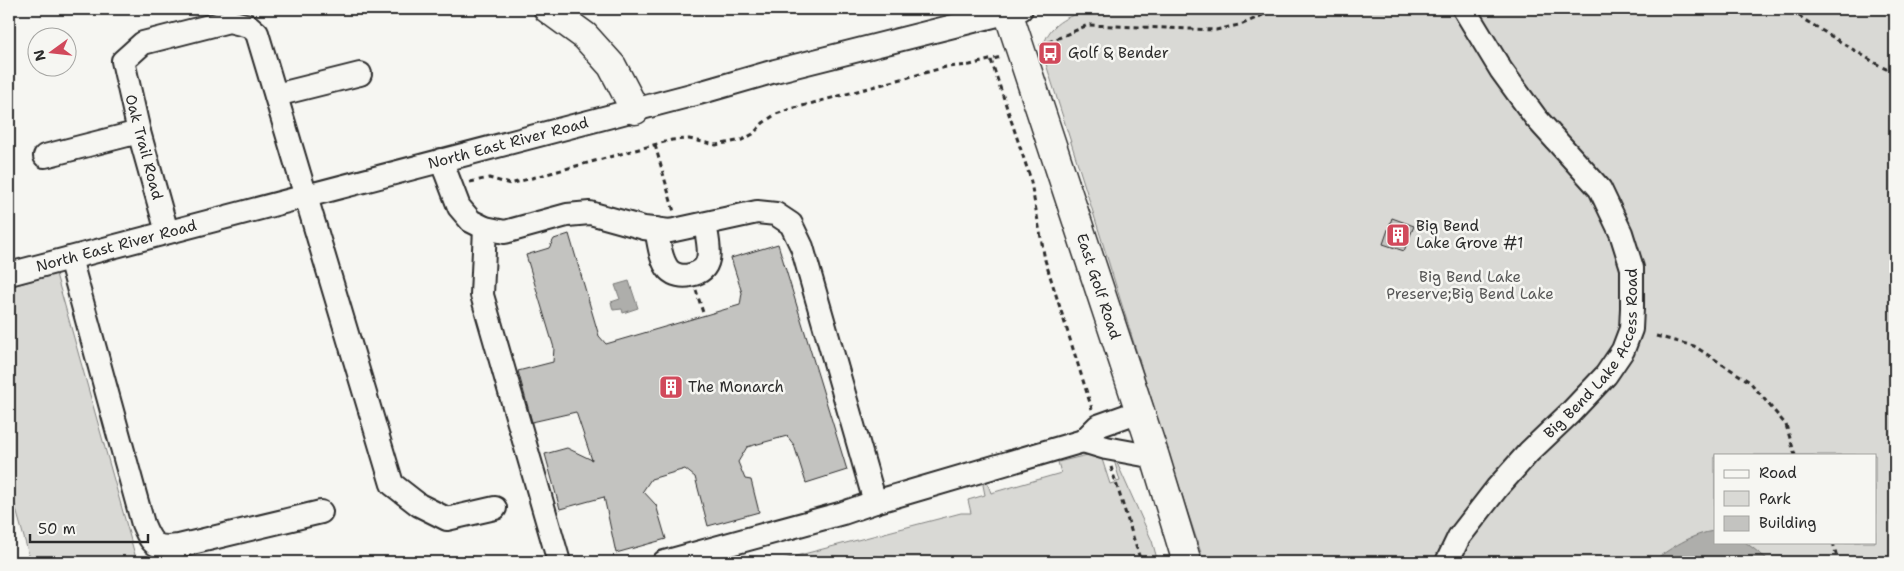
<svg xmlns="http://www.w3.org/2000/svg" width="1904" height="571" font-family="'Shantell Sans',sans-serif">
<rect width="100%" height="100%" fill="#f6f6f2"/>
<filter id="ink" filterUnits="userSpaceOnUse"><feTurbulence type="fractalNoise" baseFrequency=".02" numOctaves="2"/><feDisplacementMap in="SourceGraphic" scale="10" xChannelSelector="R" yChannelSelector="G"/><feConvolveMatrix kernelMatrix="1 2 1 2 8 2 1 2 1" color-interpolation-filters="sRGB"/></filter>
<g filter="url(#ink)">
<g fill="#d9d9d5" stroke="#828280" fill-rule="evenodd">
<path d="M1092,9H1895V562H1204C1149,396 1099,228 1045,61C1045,56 1043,50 1044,45C1049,22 1073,14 1092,9ZM1715,455H1875V542H1715Z"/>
<polygon points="56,274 137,562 31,562 9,485 9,287"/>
<polygon points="1096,453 1101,456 1110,484 1120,481 1114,460 1117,463 1152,541 1158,562 773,562 961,513 971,513 968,500 985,495 983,485 984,482 987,482 991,493 1061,473 1058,462"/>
</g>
<g fill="#aeaeab" stroke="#7a7a78">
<polygon points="629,281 638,308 623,313 622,309 613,310 611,302 620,299 615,285"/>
<path d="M1715,531V542H1745L1771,562H1652C1669,549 1693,533 1715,531Z"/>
</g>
<g fill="#c3c3c0" stroke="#2b2b2b">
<polygon points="1392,218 1414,226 1404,251 1383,244"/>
<polygon points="569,234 599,336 606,344 740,305 742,293 731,258 778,244 847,470 806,483 794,445 787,436 747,447 738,462 745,479 751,480 759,512 708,526 695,477 685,469 651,479 643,491 656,505 666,539 616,553 604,497 560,509 545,454 567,448 592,460 576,412 532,422 518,371 553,362 554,348 526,255 549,248 554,239"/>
</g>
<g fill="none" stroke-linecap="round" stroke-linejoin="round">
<g stroke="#2b2b2b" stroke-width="26">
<g id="minor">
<polyline points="276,95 360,74"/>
<polyline points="45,156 139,132"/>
<polyline points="441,160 459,207 471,221 485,228 505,232 567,215 590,213 644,228 670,231 757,212 776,214 791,224 802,247 875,502"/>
<polyline points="485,228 482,295 559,562"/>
<path d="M656,229C659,242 660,260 669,270C674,275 683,277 690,275C717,270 708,243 705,224"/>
<polyline points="167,232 139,132 123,61 143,43 229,21 249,26 257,33 392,484 419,505 447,519 495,508"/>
<path d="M70,258L143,524C152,545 155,549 179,546L321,512"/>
<path id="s1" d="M9,274L699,93L775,71L1021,9"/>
<polyline points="1083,441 1106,448 1155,457"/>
<polyline points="664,562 843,513 875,502 1083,441 1098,426 1140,411"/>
<path id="s2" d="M1447,562L1459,537L1497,488L1529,452L1570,413L1606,375L1623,350L1631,329L1632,308V268L1621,233L1600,189L1536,118L1501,70L1464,9"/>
</g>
</g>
<g stroke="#2b2b2b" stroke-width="31">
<g id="major">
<path id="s3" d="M1007,9L1155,457L1187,562"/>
</g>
</g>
<g stroke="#2b2b2b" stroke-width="31">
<polyline id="highway" points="548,9 585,36 612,66 635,110"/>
</g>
<g stroke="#2b2b2b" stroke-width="3" stroke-dasharray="5 4" stroke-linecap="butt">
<polyline points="1792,9 1803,19 1882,67 1895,73"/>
<polyline points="1040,46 1088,25 1216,30 1243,24 1276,9"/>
<polyline points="991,60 1030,177 1045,260 1092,409"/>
<polyline points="655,145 674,212"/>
<polyline points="470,182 489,178 510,184 672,140 689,139 716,145 742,140 753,134 763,123 776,114 791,109 946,67 970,65 1001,57"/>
<polyline points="696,290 704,316"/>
<polyline points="1656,336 1694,346 1750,382 1786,425 1795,455"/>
<polyline points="1111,467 1141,562"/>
<polyline points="1833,542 1838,562"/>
</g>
<use href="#minor" stroke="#f6f6f2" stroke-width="22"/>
<use href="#major" stroke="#f6f6f2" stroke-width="28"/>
<use href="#highway" stroke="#f6f6f2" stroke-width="28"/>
</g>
</g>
<defs>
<g id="bus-square" transform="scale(1.25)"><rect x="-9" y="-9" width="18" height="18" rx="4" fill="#d1495b" stroke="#f6f6f2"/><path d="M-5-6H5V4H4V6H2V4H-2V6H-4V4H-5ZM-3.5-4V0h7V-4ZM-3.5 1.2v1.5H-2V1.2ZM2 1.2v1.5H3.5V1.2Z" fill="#fff"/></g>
<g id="building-square" transform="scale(1.25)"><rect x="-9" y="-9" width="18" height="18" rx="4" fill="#d1495b" stroke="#f6f6f2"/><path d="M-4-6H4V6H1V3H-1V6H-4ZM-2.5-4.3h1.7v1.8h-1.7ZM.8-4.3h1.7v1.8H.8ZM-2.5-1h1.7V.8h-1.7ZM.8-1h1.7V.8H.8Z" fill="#fff"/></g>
</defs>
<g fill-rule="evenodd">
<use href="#bus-square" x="1050" y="53"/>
<use href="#building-square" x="1398" y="235"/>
<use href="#building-square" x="671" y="387"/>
</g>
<g text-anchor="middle" stroke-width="5" stroke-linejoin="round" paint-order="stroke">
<g font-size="15" fill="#2b2b2b" stroke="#f6f6f2" text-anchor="start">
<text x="1068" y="58">Golf &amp; Bender</text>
<text x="1416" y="231">Big Bend<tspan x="1416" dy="17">Lake Grove #1</tspan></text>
<text x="688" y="392">The Monarch</text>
</g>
<g font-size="15" fill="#2b2b2b" stroke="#f6f6f2">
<text dy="5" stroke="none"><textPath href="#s1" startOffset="516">North East River Road</textPath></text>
<text transform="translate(144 147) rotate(75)" y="5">Oak Trail Road</text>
<text dy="5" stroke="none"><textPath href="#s1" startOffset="111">North East River Road</textPath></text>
<text dy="5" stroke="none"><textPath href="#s3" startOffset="292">East Golf Road</textPath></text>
<text dy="5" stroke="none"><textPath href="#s2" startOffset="261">Big Bend Lake Access Road</textPath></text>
</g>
<g font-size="15" fill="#565656" stroke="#f6f6f2">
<text x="1470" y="282">Big Bend Lake<tspan x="1470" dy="17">Preserve;Big Bend Lake</tspan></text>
</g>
</g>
<rect width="1904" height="571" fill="none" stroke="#f6f6f2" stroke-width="30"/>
<rect x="15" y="15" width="1874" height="541" fill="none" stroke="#2b2b2b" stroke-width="2" filter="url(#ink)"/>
<rect x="1714" y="454" width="162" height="90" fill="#f6f6f2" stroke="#a5a5a2"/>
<rect x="1724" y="470" width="25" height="8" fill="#f6f6f2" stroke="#a5a5a2"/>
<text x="1759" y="478" font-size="15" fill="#2b2b2b">Road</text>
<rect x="1724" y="491" width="25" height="15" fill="#d9d9d5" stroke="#a5a5a2"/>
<text x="1759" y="504" font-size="15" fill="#2b2b2b">Park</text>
<rect x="1724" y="516" width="25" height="15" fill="#c3c3c0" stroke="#a5a5a2"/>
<text x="1759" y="528" font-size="15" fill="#2b2b2b">Building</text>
<g transform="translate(52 52) rotate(255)"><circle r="24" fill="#f6f6f2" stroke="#a5a5a2"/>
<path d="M0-4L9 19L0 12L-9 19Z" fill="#d1495b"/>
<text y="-8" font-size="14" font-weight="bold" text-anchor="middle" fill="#2b2b2b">N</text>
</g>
<path d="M30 534v8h118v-8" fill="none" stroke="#2b2b2b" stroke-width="2.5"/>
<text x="38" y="534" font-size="15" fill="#2b2b2b" stroke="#f6f6f2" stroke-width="4" paint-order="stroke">50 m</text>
</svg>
